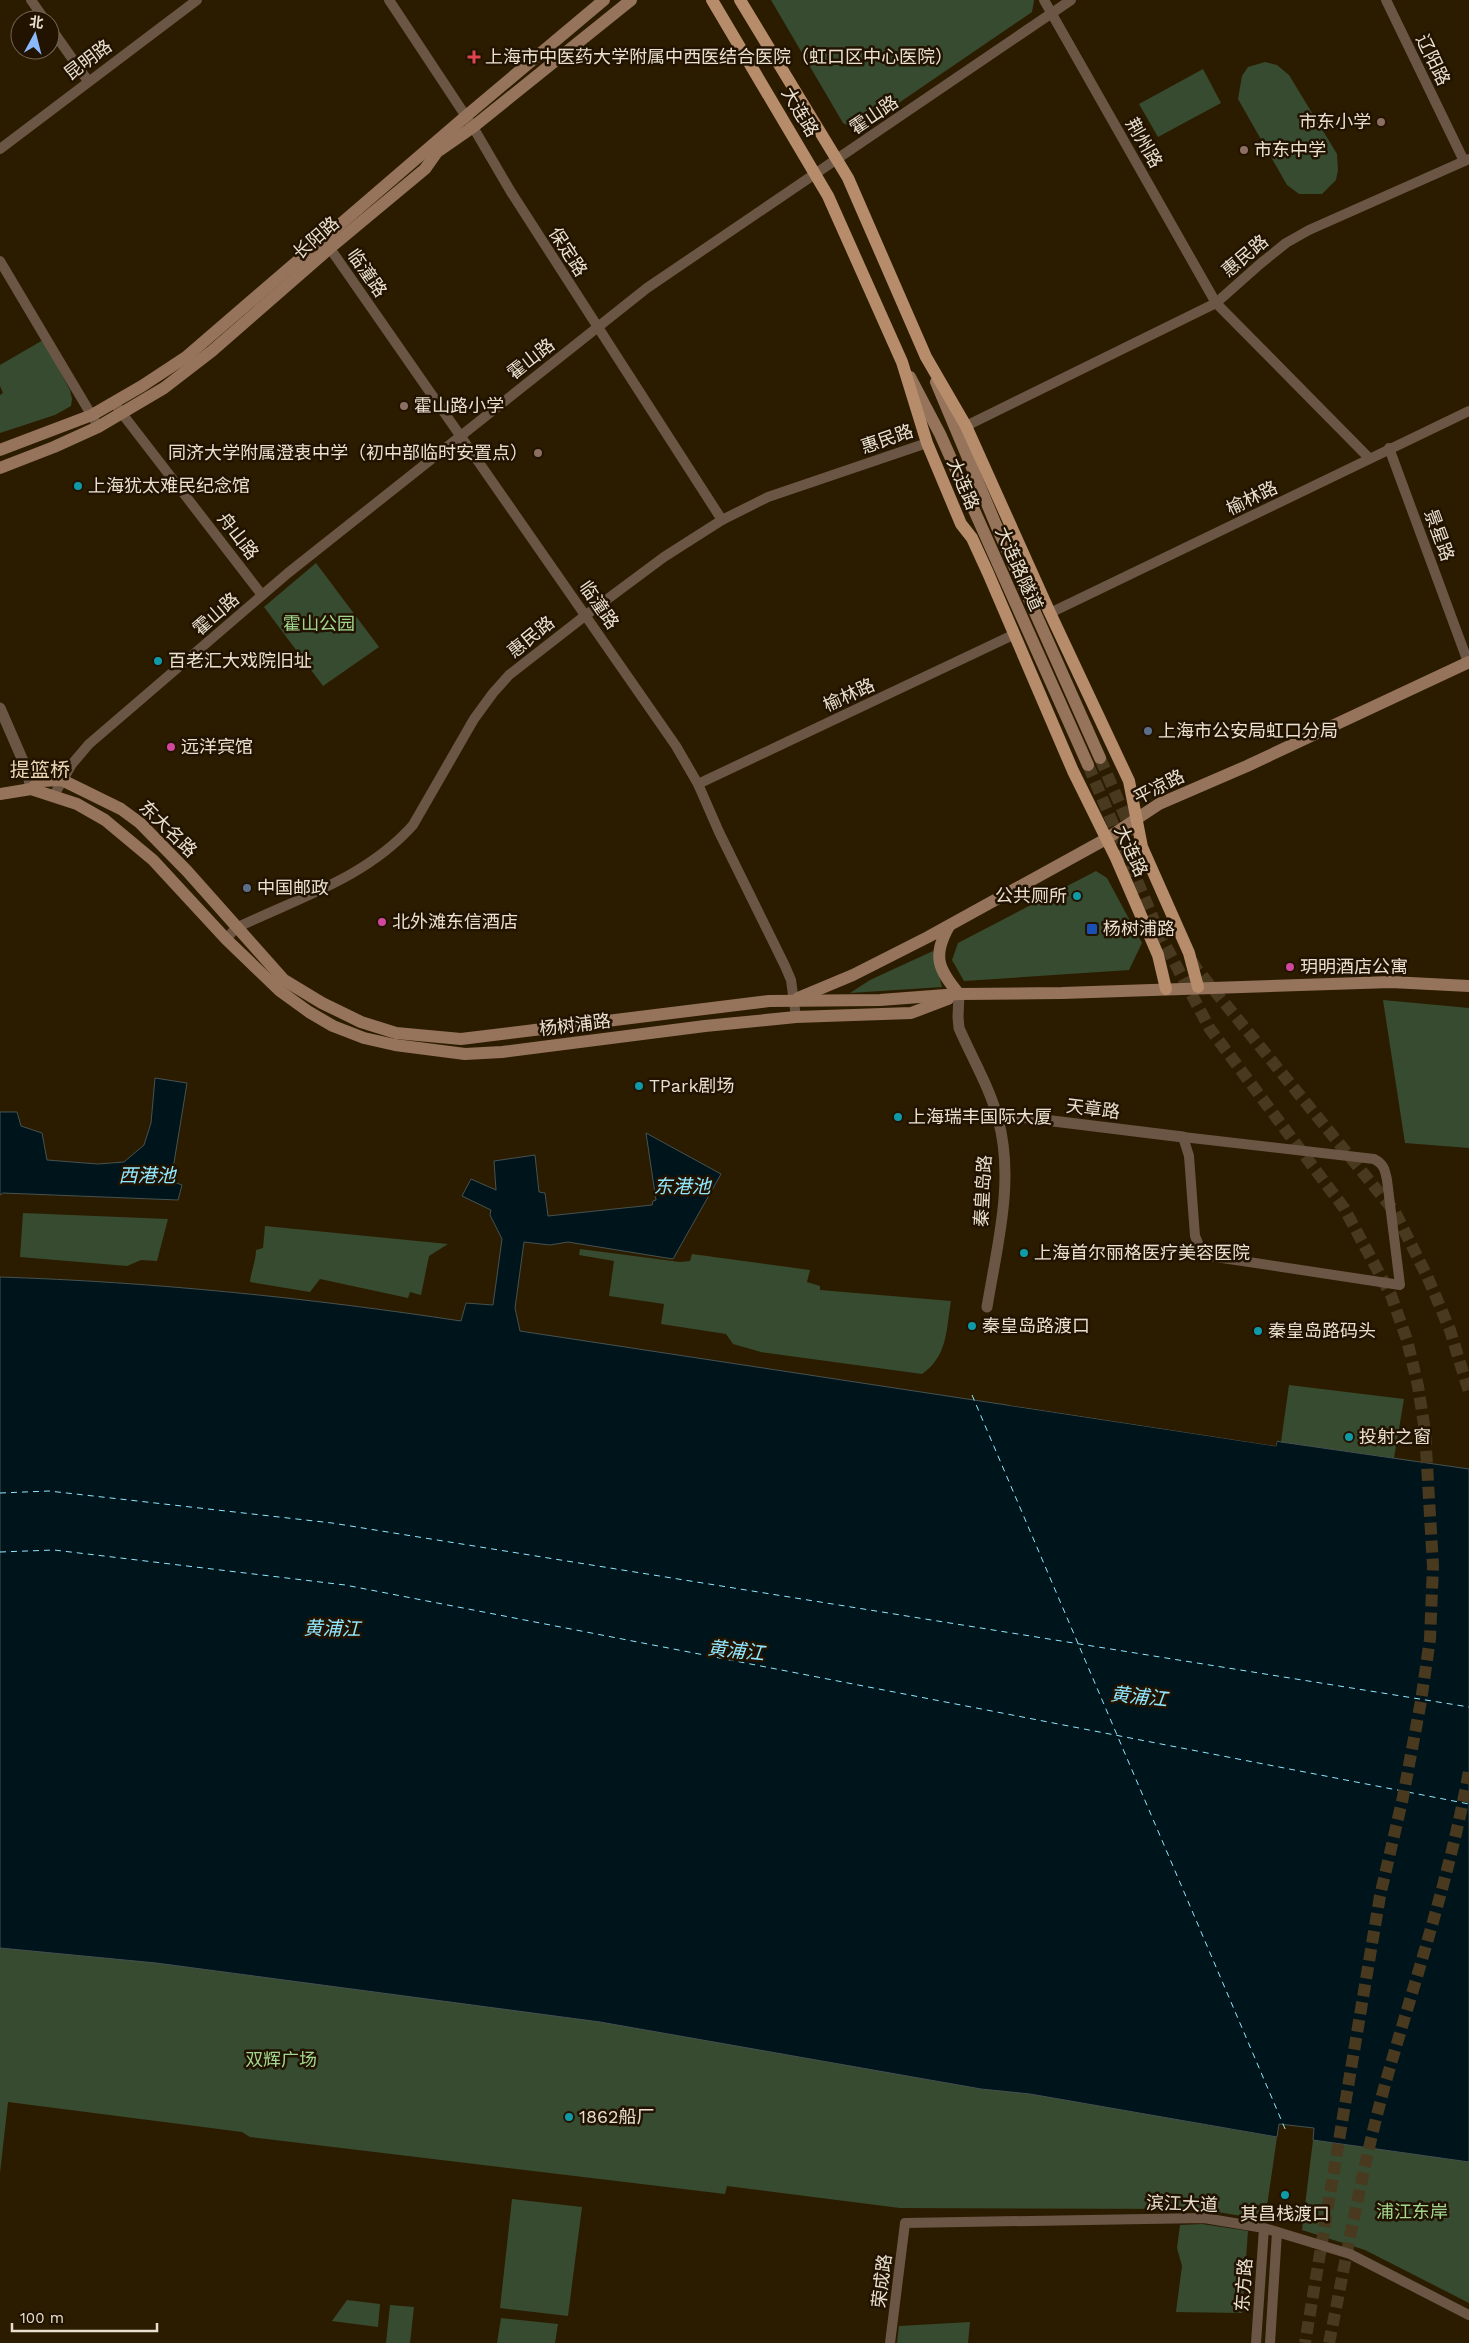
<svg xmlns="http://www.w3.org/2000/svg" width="1469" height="2343" font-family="'Work Sans','Noto Sans SC',sans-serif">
<rect width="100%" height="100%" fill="#2b1c00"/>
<g fill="#374b30">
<polygon points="771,0 1034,0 1034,1 1032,12 862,128 854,129 843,123"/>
<polygon points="1265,62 1277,65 1289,75 1337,154 1338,170 1336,180 1322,194 1299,194 1287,185 1238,99 1242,76 1248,67"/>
<polygon points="1203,69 1221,103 1158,137 1139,104"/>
<polygon points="43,340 70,390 72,399 71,406 55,415 0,433 0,395 3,393 0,386 0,365"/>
<polygon points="316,563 379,647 323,686 264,607"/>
<polygon points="1096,871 1107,878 1142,943 1129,970 964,981 952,960 958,943"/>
<polygon points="933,951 942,987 850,993 870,980"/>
<polygon points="1383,1000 1469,1008 1469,1148 1405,1143"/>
<polygon points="23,1213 168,1219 157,1261 141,1260 127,1266 20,1257"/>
<path d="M265,1226L448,1244L429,1256L421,1295L410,1292L408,1298L320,1279L310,1292L250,1282C251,1271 256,1261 256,1250L263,1248Z"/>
<path d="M580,1249L680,1262L690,1261L692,1254L810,1270L807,1282L820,1286V1290L951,1301C946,1330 948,1356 922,1374L761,1352L733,1344L726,1334L661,1324L664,1304L609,1296L614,1261L579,1255Z"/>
<polygon points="1289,1385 1404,1399 1394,1458 1281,1442"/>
<polygon points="0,1948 156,1963 600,2022 981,2089 1030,2094 1277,2137 1265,2220 1200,2209 900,2208 727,2186 725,2194 250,2137 242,2132 8,2102 0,2173"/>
<polygon points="1313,2140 1469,2162 1469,2303 1365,2250 1302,2230"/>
<polygon points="512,2199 582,2207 568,2316 500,2308"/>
<polygon points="1202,2224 1248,2231 1242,2313 1176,2312 1182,2266 1177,2248 1180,2225"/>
<polygon points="347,2300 380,2304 378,2327 332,2321"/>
<polygon points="390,2305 414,2307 410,2343 386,2343"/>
<polygon points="501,2318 558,2324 555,2343 497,2343"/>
<polygon points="970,2322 968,2343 897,2343 899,2326"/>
</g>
<g fill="#00151b" stroke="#465251">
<polygon points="155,1078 187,1083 171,1181 182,1185 178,1200 3,1193 0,1195 0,1112 17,1112 21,1126 42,1133 47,1160 98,1164 124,1162 144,1145 151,1123"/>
<path d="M646,1133L721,1174L673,1259L568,1242L550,1245L524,1242L515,1308L520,1331L1276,1446L1277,1441L1281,1442L1469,1469V2162L1313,2140L1314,2128L1279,2124L1277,2137L1030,2094L981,2089L600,2022L156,1963L0,1948V1277C154,1282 309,1298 461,1321L466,1303L493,1305L502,1239L490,1215L491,1210L462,1196L471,1179L496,1190L494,1161L535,1155L539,1192L545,1193L548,1216L652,1205L653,1201L656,1200Z"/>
</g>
<polygon fill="#2b1c00" points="1009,1402 1274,1443 1277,1439 1276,1446 1009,1405"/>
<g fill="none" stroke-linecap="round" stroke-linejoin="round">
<g stroke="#91e7ff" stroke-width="1" stroke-dasharray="6 5" stroke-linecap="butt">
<polyline points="972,1395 1286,2131"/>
<polyline points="0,1493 49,1491 332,1523 1469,1707"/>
<polyline points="0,1552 54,1550 345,1585 1469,1804"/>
</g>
<g stroke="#48391f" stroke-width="12" stroke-dasharray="12 6" stroke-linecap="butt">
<polyline points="1100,758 1139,848"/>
<polyline points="1088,765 1161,937 1210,1029 1344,1208 1391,1295 1407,1340 1418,1386 1425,1431 1433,1566 1430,1639 1421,1701 1403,1797 1380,1896 1305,2343"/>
<polyline points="1192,961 1196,968 1395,1212 1427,1276 1450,1330 1469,1392"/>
<path d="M1329,2343C1347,2255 1362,2167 1386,2081C1416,1977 1450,1876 1469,1771"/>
</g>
<g stroke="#6b5646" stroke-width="10">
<polyline points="31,0 45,20"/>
<polyline points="389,0 473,127 511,192 722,520"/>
<polyline points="1044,0 1216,303 1369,458"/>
<polyline points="1386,0 1464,161"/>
<polyline points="50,27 88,81"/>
<polyline points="0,149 197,0"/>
<polyline points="327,244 676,746 698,784 719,832 785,966 791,980 796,1017"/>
<polyline points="0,261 95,421"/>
<polyline points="117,407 262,595"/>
<polyline points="966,426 1216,303 1260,264 1286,243 1309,230 1469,159"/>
<polyline points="1389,448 1468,662"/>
<polyline points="1050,613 1469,411"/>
<polyline points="698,784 1013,635"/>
<polyline points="54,795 72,764 89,744 288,573 647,288 1071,0"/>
<path d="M226,939L236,928C298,898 366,878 413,825L474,719L493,693L509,675L586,615L664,557L722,520L768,497L927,443"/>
<path d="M1183,1137L1374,1159C1384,1164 1385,1170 1387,1180L1400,1285L1209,1256L1201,1250L1195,1236L1189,1156Z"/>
<polyline points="890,2343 905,2223 1204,2218 1264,2228 1350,2254 1469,2315"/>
<polyline points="1256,2343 1264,2228"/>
<polyline points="1270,2343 1277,2232"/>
</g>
<g stroke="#6b5646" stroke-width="11">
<polyline points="0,708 27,770 31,789"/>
<path d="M959,994L958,1017L959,1028C972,1058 990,1088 998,1119C1015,1180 997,1246 987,1307"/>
<polyline points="999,1119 1012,1116 1183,1137"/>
</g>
<g stroke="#96745b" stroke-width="12">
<polyline points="910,377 940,434 1088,765"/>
<polyline points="936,382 996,525 1100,758"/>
<polyline points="0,450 92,415 142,386 186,357 466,116 604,0"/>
<polyline points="0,468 54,447 98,427 164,388 212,351 330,248 425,169 437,152 473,127 631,0"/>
<polyline points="31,789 41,781 62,780 121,809 140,823 187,871 284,980 322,1003 361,1022 396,1033 461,1039 769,1001 880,1000 959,994 1062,993 1391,982 1469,986"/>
<polyline points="0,794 31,789 77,804 105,820 153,860 226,939 280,991 309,1012 333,1026 364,1038 395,1045 465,1054 502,1052 705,1026 796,1017 911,1013 948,999"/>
<path d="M949,926C932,956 938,969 959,994"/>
<polyline points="798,998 853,975 928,937 1106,839 1159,804 1247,766 1469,662"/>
</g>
<g stroke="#b78c6b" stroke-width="12">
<polyline points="712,0 828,196 902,362 927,443 961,524 972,538 988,573 1073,771 1116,858 1158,955 1166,989"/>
<polyline points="740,0 848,178 926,357 966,426 1050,613 1129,781 1142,847 1189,953 1198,987"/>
</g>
</g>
<path fill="#e0444e" stroke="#211300" stroke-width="2" d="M471.5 49.5h5v5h5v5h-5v5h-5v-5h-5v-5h5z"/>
<g fill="#8d6e63" stroke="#211300" stroke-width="2">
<circle cx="1381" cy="122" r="5"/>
<circle cx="1244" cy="150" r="5"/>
<circle cx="404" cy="406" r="5"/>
<circle cx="538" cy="453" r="5"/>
</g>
<g fill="#0f9aa8" stroke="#211300" stroke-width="2">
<circle cx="78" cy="486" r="5"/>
<circle cx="158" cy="661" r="5"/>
<circle cx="1077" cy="896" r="5"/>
<circle cx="639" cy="1086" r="5"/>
<circle cx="898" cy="1117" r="5"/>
<circle cx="1024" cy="1253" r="5"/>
<circle cx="972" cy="1326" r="5"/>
<circle cx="1258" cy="1331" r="5"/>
<circle cx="1349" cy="1437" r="5"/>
<circle cx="569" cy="2117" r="5"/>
<circle cx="1285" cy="2195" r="5"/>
</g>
<g fill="#5c6f8a" stroke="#211300" stroke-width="2">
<circle cx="1148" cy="731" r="5"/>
<circle cx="247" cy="888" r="5"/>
</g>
<g fill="#d1479c" stroke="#211300" stroke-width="2">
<circle cx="171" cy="747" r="5"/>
<circle cx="382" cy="922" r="5"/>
<circle cx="1290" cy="967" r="5"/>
</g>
<rect fill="#1a4fb4" stroke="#211300" stroke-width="2" x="1086" y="923" width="12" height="12" rx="2.5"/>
<g text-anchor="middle" stroke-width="5" stroke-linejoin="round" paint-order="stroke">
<g font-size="18" fill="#eae0d0" stroke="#211300" text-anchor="start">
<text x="485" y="63">上海市中医药大学附属中西医结合医院（虹口区中心医院）</text>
<text x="1371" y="128" text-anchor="end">市东小学</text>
<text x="1254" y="156">市东中学</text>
<text x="414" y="412">霍山路小学</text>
<text x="528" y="459" text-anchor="end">同济大学附属澄衷中学（初中部临时安置点）</text>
<text x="88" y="492">上海犹太难民纪念馆</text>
<text x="168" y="667">百老汇大戏院旧址</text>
<text x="1158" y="737">上海市公安局虹口分局</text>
<text x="181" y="753">远洋宾馆</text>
<text x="257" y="894">中国邮政</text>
<text x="1067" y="902" text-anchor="end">公共厕所</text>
<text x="392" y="928">北外滩东信酒店</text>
<text x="1103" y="935">杨树浦路</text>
<text x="1300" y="973">玥明酒店公寓</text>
<text x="649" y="1092">TPark剧场</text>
<text x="908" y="1123">上海瑞丰国际大厦</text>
<text x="1034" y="1259">上海首尔丽格医疗美容医院</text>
<text x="982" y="1332">秦皇岛路渡口</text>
<text x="1268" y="1337">秦皇岛路码头</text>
<text x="1359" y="1443">投射之窗</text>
<text x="579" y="2123">1862船厂</text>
<text x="1285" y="2220" text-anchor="middle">其昌栈渡口</text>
</g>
<g font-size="18" fill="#eae0d0" stroke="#211300">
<text transform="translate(88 60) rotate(-37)" y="6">昆明路</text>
<text transform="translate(1433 60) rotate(64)" y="6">辽阳路</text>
<text transform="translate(800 112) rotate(59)" y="6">大连路</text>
<text transform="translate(874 115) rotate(-34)" y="6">霍山路</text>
<text transform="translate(1144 143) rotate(60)" y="6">荆州路</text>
<text transform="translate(316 238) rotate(-41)" y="6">长阳路</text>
<text transform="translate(568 252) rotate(57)" y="6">保定路</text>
<text transform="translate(1245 256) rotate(-40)" y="6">惠民路</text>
<text transform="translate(367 273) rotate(55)" y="6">临潼路</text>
<text transform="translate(531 359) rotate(-38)" y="6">霍山路</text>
<text transform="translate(887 439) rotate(-19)" y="6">惠民路</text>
<text transform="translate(963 484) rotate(67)" y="6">大连路</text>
<text transform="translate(1252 498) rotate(-26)" y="6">榆林路</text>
<text transform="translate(1439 535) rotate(70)" y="6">景星路</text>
<text transform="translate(238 536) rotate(52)" y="6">舟山路</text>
<text transform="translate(1019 569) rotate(66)" y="6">大连路隧道</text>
<text transform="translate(599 605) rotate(55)" y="6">临潼路</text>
<text transform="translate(216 614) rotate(-41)" y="6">霍山路</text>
<text transform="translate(531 637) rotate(-39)" y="6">惠民路</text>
<text transform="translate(849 695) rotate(-25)" y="6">榆林路</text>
<text transform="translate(1159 787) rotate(-27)" y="6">平凉路</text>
<text transform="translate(168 829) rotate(44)" y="6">东大名路</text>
<text transform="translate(1131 851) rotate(65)" y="6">大连路</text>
<text transform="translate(575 1025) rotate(-7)" y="6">杨树浦路</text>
<text transform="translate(1093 1109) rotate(7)" y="6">天章路</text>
<text transform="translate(983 1191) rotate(-87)" y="6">秦皇岛路</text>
<text transform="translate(1182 2204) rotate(2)" y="6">滨江大道</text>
<text transform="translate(882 2281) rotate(-83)" y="6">荣成路</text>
<text transform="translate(1244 2285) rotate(-86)" y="6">东方路</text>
</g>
<g font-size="18" fill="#a2d78f" stroke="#211300">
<text x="319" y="630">霍山公园</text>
<text x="281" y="2066">双辉广场</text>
<text x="1412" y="2218">浦江东岸</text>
</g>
<g font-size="19" font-style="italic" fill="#91e7ff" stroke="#211300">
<text x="147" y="1182">西港池</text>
<text x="682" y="1193">东港池</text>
<text transform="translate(332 1628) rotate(1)" y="7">黄浦江</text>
<text transform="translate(736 1650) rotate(6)" y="7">黄浦江</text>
<text transform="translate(1139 1696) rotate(6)" y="7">黄浦江</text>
</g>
<g font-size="20" fill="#ead6b5" stroke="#211300">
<text x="40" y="777">提篮桥</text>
</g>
</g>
<g transform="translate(35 35) rotate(7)"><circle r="24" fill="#211300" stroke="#716553"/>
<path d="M0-4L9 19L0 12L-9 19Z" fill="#8bbafc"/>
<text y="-8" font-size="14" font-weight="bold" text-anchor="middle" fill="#eae0d0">北</text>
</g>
<path d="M12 2323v8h145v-8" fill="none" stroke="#eae0d0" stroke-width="2.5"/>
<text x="20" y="2323" font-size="15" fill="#eae0d0" stroke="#211300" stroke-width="4" paint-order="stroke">100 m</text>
</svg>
